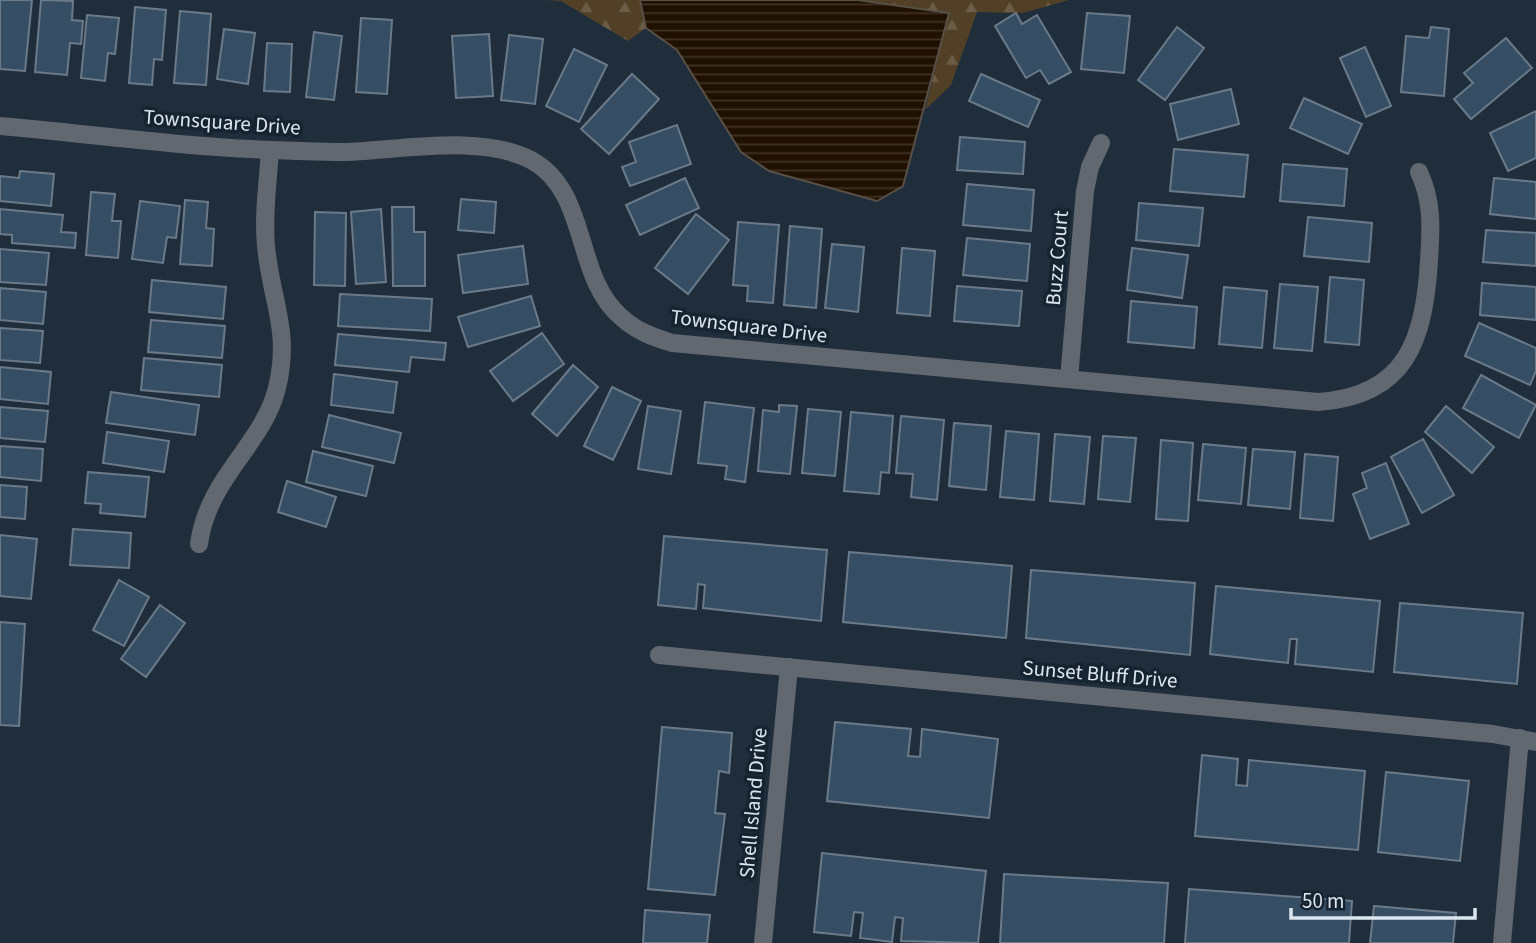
<svg xmlns="http://www.w3.org/2000/svg" width="1536" height="943" font-family="'Source Sans 3',sans-serif">
<defs>
<pattern id="forest-firs" width="22" height="20" patternUnits="userSpaceOnUse" patternTransform="scale(1.75)"><rect width="22" height="20" fill="#514026"/><path d="M5 1l3.5 6h-7zM16 11l3.5 6h-7z" fill="#6a5c46"/></pattern>
<pattern id="water-rules" width="6" height="5" patternUnits="userSpaceOnUse" patternTransform="scale(1.75)"><rect width="6" height="5" fill="#1f1000"/><path d="M0 2.5h6" fill="none" stroke="#3f3326"/></pattern>
</defs>
<rect width="100%" height="100%" fill="#202e3b"/>
<g fill="url(#forest-firs)">
<polygon points="546,0 640,0 646,28 628,41 561,1"/>
<polygon points="858,0 1069,0 1023,13 977,12 951,85 925,110 949,13"/>
</g>
<polygon fill="url(#water-rules)" stroke="#585047" stroke-width="2" points="640,0 858,0 949,13 903,186 877,201 769,171 741,152 677,50 646,28"/>
<g fill="#364e64" stroke="#6a7a89" stroke-width="2">
<polygon points="0,0 32,0 25,71 0,69"/>
<polygon points="41,0 73,1 72,20 83,21 81,44 70,43 67,75 35,72"/>
<polygon points="135,7 166,10 162,60 154,59 152,85 129,83"/>
<polygon points="180,11 211,14 206,85 174,83"/>
<polygon points="1016,13 1022,24 1037,15 1071,72 1049,84 1040,70 1026,78 995,26"/>
<polygon points="1087,13 1130,16 1124,73 1081,69"/>
<polygon points="87,15 119,18 115,54 108,53 105,81 81,78"/>
<polygon points="361,18 392,20 387,94 356,92"/>
<polygon points="1177,27 1204,48 1165,100 1138,80"/>
<polygon points="1431,27 1449,29 1444,96 1401,92 1406,36 1429,38"/>
<polygon points="224,29 255,33 248,84 217,79"/>
<polygon points="314,32 342,36 334,100 306,97"/>
<polygon points="489,34 493,96 456,98 452,36"/>
<polygon points="509,35 543,39 535,104 501,100"/>
<polygon points="1506,38 1532,68 1471,119 1454,99 1473,83 1464,73"/>
<polygon points="267,43 292,44 290,92 264,91"/>
<polygon points="1365,47 1391,106 1366,117 1340,58"/>
<polygon points="574,49 607,65 579,122 546,106"/>
<polygon points="632,74 659,99 609,154 581,129"/>
<polygon points="981,74 1040,100 1028,127 969,101"/>
<polygon points="1231,89 1239,124 1178,140 1170,104"/>
<polygon points="1304,98 1362,124 1348,154 1290,128"/>
<polygon points="1536,111 1536,158 1508,171 1490,133"/>
<polygon points="677,125 691,164 630,186 622,167 636,162 629,142"/>
<polygon points="960,137 1025,142 1023,174 957,170"/>
<polygon points="1174,149 1248,155 1244,197 1170,191"/>
<polygon points="1283,164 1347,169 1344,206 1280,201"/>
<polygon points="20,171 54,174 51,206 0,201 0,176 19,178"/>
<polygon points="685,178 699,208 640,235 626,205"/>
<polygon points="1494,178 1536,182 1536,219 1490,214"/>
<polygon points="967,184 1034,190 1031,231 963,225"/>
<polygon points="91,192 115,194 112,221 121,221 118,258 86,255"/>
<polygon points="461,199 496,202 494,233 458,230"/>
<polygon points="185,200 208,202 206,228 214,229 212,266 180,264"/>
<polygon points="140,201 180,206 176,238 167,237 163,263 132,259"/>
<polygon points="1139,203 1203,208 1199,246 1136,240"/>
<polygon points="392,207 414,207 414,232 425,232 425,286 393,286"/>
<polygon points="0,209 63,215 61,232 76,233 75,248 12,243 12,235 0,234"/>
<polygon points="381,209 386,282 356,284 351,212"/>
<polygon points="315,212 346,213 345,286 314,285"/>
<polygon points="696,214 729,240 688,294 655,268"/>
<polygon points="1308,217 1372,223 1369,262 1304,256"/>
<polygon points="738,222 779,225 773,303 747,301 748,286 733,285"/>
<polygon points="790,226 822,229 816,308 784,305"/>
<polygon points="1486,230 1536,233 1536,266 1483,262"/>
<polygon points="967,238 1030,244 1027,281 963,275"/>
<polygon points="832,244 864,247 858,312 825,308"/>
<polygon points="523,246 528,284 463,293 458,255"/>
<polygon points="902,248 935,251 930,316 897,313"/>
<polygon points="1132,248 1188,255 1182,298 1127,290"/>
<polygon points="0,249 49,253 46,285 0,282"/>
<polygon points="1330,277 1364,280 1359,345 1325,342"/>
<polygon points="152,280 226,287 223,319 149,312"/>
<polygon points="1482,283 1536,287 1536,320 1480,315"/>
<polygon points="1280,284 1318,287 1312,351 1274,348"/>
<polygon points="957,286 1022,291 1019,326 954,321"/>
<polygon points="1224,287 1267,291 1262,348 1219,344"/>
<polygon points="0,288 46,292 43,324 0,320"/>
<polygon points="340,294 432,299 430,331 338,326"/>
<polygon points="531,296 540,326 468,347 458,317"/>
<polygon points="1131,301 1197,307 1194,348 1128,342"/>
<polygon points="151,320 225,326 222,358 148,352"/>
<polygon points="1479,323 1536,348 1536,371 1530,385 1465,356"/>
<polygon points="0,328 43,331 40,363 0,360"/>
<polygon points="542,333 564,364 513,401 490,371"/>
<polygon points="338,334 446,343 444,360 411,357 409,372 335,365"/>
<polygon points="144,358 222,365 219,397 141,390"/>
<polygon points="573,365 598,387 557,436 532,414"/>
<polygon points="0,367 51,372 48,404 0,399"/>
<polygon points="334,374 397,382 393,413 331,405"/>
<polygon points="1481,375 1536,405 1519,438 1463,408"/>
<polygon points="612,387 641,401 613,460 584,446"/>
<polygon points="111,392 199,405 195,435 106,423"/>
<polygon points="705,402 754,408 745,482 725,479 727,466 698,463"/>
<polygon points="779,405 797,406 790,474 758,471 763,410 779,412"/>
<polygon points="648,406 681,411 671,474 638,469"/>
<polygon points="1446,406 1494,447 1472,473 1425,432"/>
<polygon points="0,407 48,411 45,442 0,438"/>
<polygon points="808,409 841,412 835,476 802,473"/>
<polygon points="851,412 893,416 889,473 881,472 879,494 844,491"/>
<polygon points="329,415 401,433 394,463 322,447"/>
<polygon points="901,416 944,420 937,500 911,497 913,474 896,473"/>
<polygon points="954,423 991,426 986,490 949,486"/>
<polygon points="1006,431 1039,434 1034,500 1000,497"/>
<polygon points="107,432 169,441 164,472 103,463"/>
<polygon points="1055,434 1090,437 1084,504 1050,501"/>
<polygon points="1103,436 1136,438 1130,502 1098,499"/>
<polygon points="1423,439 1454,495 1422,513 1391,457"/>
<polygon points="1161,440 1193,443 1188,521 1156,519"/>
<polygon points="1203,444 1246,448 1241,504 1198,500"/>
<polygon points="0,446 43,449 41,481 0,477"/>
<polygon points="1253,449 1295,452 1290,509 1248,505"/>
<polygon points="313,451 373,466 366,496 306,482"/>
<polygon points="1305,454 1338,457 1333,521 1300,518"/>
<polygon points="1386,463 1409,524 1370,539 1353,494 1367,488 1362,473"/>
<polygon points="88,472 149,477 145,517 100,513 101,504 85,503"/>
<polygon points="287,481 336,497 326,527 278,512"/>
<polygon points="0,485 27,487 25,519 0,517"/>
<polygon points="73,529 131,533 129,568 70,565"/>
<polygon points="0,535 37,539 31,599 0,596"/>
<polygon points="664,536 827,550 821,621 703,608 705,585 698,584 696,609 658,605"/>
<polygon points="849,552 1012,566 1006,638 843,622"/>
<polygon points="1031,570 1195,583 1190,655 1026,638"/>
<polygon points="119,580 149,597 124,646 93,630"/>
<polygon points="1216,586 1380,601 1373,672 1295,664 1297,639 1290,639 1288,663 1210,654"/>
<polygon points="1400,603 1523,613 1517,684 1394,672"/>
<polygon points="160,605 185,623 146,677 121,659"/>
<polygon points="0,622 25,624 19,726 0,725"/>
<polygon points="835,722 911,729 908,756 920,757 922,729 998,739 989,818 827,801"/>
<polygon points="662,727 732,733 729,773 719,771 715,813 725,814 715,895 648,889"/>
<polygon points="1202,755 1238,759 1236,785 1247,786 1249,760 1365,771 1358,850 1195,836"/>
<polygon points="1386,772 1469,781 1460,861 1378,852"/>
<polygon points="822,853 986,871 978,943 901,941 903,918 895,917 892,942 860,938 863,913 854,912 851,936 814,932"/>
<polygon points="1004,874 1168,883 1164,943 1000,943"/>
<polygon points="1189,889 1352,901 1349,943 1185,943"/>
<polygon points="1374,906 1456,913 1453,943 1370,943"/>
<polygon points="645,910 710,915 707,943 643,943"/>
</g>
<g fill="none" stroke-linecap="round" stroke-linejoin="round">
<g stroke="#61686f" stroke-width="18">
<path d="M0,126C91,134 182,147 274,150C298,151 323,152 348,152C402,150 481,134 531,160C590,192 573,276 621,317C636,331 653,337 672,343L1318,402C1408,396 1424,338 1429,261C1431,228 1433,202 1419,172"/>
<polyline points="1069,379 1085,191 1090,167 1101,143"/>
<path d="M199,544C208,477 263,445 277,388C291,330 271,301 266,246C263,214 268,182 270,150"/>
<polyline points="659,655 1493,734 1536,742"/>
<polyline points="763,943 789,667"/>
<polyline points="1502,943 1520,738"/>
</g>
</g>
<g text-anchor="middle" stroke-width="7" stroke-linejoin="round" paint-order="stroke">
<g font-size="21" fill="#dde6ee" stroke="#162431">
<text transform="translate(222 122) rotate(4)" y="7">Townsquare Drive</text>
<text transform="translate(1057 258) rotate(-85)" y="7">Buzz Court</text>
<text transform="translate(749 326) rotate(7)" y="7">Townsquare Drive</text>
<text transform="translate(1100 674) rotate(5)" y="7">Sunset Bluff Drive</text>
<text transform="translate(753 803) rotate(-85)" y="7">Shell Island Drive</text>
</g>
</g>
<path d="M1291 908v10h184v-10" fill="none" stroke="#dde6ee" stroke-width="3.5"/>
<text x="1302" y="908" font-size="21" fill="#dde6ee" stroke="#162431" stroke-width="5" paint-order="stroke">50 m</text>
</svg>
